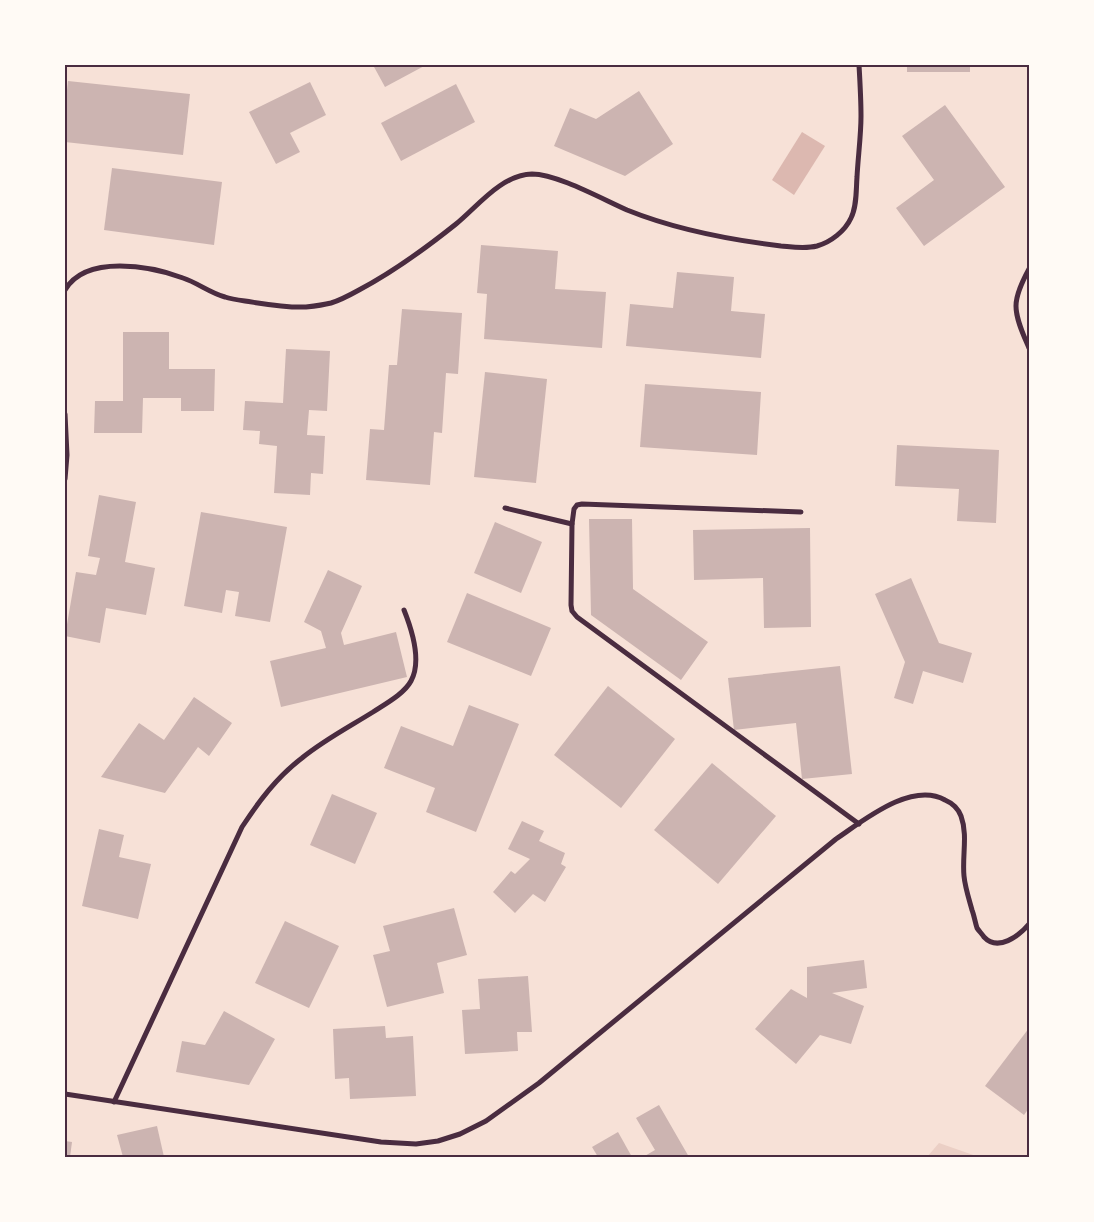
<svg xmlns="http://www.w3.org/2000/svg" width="1094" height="1222" font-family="Manrope,sans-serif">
<rect width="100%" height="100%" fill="#f7e1d7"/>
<polygon fill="#ebcfc5" points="939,1143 979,1157 927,1157"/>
<polygon fill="#dcb8b0" points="802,132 825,146 794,195 772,180"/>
<g fill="#ccb4b1">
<polygon points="373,65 426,65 385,87"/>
<rect x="907" y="65" width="63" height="7"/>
<polygon points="68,81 190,94 183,155 65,142 65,108"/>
<polygon points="310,82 326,115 290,133 300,152 276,164 249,112"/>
<polygon points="456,84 475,122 401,161 381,123"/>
<polygon points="639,91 673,144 625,176 554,146 570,108 596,119"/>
<polygon points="945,105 1005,187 924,246 896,208 934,180 902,136"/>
<polygon points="112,168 222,182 214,245 104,230"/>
<polygon points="481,245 558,251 555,289 606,292 602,348 484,339 487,294 477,293"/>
<polygon points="677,272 734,277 731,311 765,314 761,358 626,346 630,304 673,308"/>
<polygon points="402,309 462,313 458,374 446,373 442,433 434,432 430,485 366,480 370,429 384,430 389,365 397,365"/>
<polygon points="123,332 169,332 169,369 215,369 214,411 181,411 181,398 143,398 142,433 94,433 95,401 123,401"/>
<polygon points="286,349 330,351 327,411 309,410 307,435 325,436 323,474 311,473 310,495 274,493 277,446 259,444 260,431 243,430 245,401 283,403"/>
<polygon points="485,372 547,379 536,483 474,477"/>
<polygon points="645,384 761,392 757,455 640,447"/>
<polygon points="897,445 999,450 996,523 957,521 959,489 895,486"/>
<polygon points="99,495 136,502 125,562 155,568 146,615 106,608 100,643 65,636 76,572 96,575 100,558 88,556"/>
<polygon points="201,512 287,527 270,622 235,616 239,592 226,590 222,613 184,606"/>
<polygon points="589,519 632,519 633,589 708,642 681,680 591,615"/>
<polygon points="495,522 542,542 521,593 474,573"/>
<polygon points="810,528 811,627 764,628 763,578 694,580 693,530"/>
<polygon points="328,570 362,586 341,633 344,645 396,632 407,677 281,707 270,661 326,648 321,631 304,622"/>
<polygon points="911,578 939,643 972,653 963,683 923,671 913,704 894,698 905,662 875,594"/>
<polygon points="467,593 551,628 531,676 447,642"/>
<polygon points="840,666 852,774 802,779 796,723 734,730 728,678"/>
<polygon points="608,686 675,739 621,808 554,755"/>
<polygon points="194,697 232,723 209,756 198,747 165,793 101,777 139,723 164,740"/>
<polygon points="469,705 519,724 476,832 426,812 435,788 384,768 401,726 453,746"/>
<polygon points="712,763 776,816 718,884 654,830"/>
<polygon points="332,794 377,813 355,864 310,845"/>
<polygon points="522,821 544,831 539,841 565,853 561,864 566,867 545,902 533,894 515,913 493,892 511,871 515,874 530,859 508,849"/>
<polygon points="99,829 124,835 119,857 151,864 138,919 82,906"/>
<polygon points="454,908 467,955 437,963 444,993 387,1007 373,955 390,951 383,926"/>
<polygon points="285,921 339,946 309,1008 255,983"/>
<polygon points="864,960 867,988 832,993 864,1006 851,1044 820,1035 796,1064 755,1029 791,989 807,998 807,967"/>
<polygon points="528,976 532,1032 517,1032 518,1051 465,1054 462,1010 480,1009 478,979"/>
<polygon points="224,1011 275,1039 249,1085 176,1072 182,1041 205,1045"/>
<polygon points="385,1026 386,1038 413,1036 416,1096 350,1099 349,1078 335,1079 333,1029"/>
<polygon points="1029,1028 1029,1108 1024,1115 985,1086"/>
<polygon points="659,1105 689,1157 643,1157 655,1150 636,1118"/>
<polygon points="157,1126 164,1157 123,1157 117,1135"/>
<polygon points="618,1132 632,1157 598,1157 592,1147"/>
<polygon points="65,1141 72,1142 70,1157 65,1157"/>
</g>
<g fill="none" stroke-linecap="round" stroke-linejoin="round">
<g stroke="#4a2c40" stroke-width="5">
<path d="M1029,269C1023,280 1016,294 1016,306C1016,320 1024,336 1029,348"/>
<path d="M65,290C86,254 151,266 183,278C198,283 210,293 225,297C231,299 238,300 245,301C265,304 286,308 306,307C315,306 323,305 331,303C341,300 350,295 359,290C393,272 426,248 456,224C478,206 501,175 532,174C557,174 602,199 627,210C674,229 731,240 781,246C793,247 805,249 817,246C831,242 845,231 851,218C857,206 856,190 857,177C858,157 861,136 861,116C861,99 860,82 859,65"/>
<polyline points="65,414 67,455 65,479"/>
<polyline points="505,508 572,524"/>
<polyline points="801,512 582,504 577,505 574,509 572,524 571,605 572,611 577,617 859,824"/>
<path d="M65,1094L381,1142L416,1144L438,1141L460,1134L486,1121L539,1083L836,839C863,821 911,781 945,800C952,803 958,808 961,816C968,835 962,856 964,876C965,887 969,899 972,910C974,915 975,922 977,928C979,931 982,934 984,937C998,952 1019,936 1029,924"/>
<path d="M114,1102L242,827C259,801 277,777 302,758C324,740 349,727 373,712C385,704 404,694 411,681C422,661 412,630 404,610"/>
</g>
</g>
<rect width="1094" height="1222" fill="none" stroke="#fffaf5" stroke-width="132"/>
<rect x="66" y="66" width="962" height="1090" fill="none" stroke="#4a2c40" stroke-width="2"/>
</svg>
